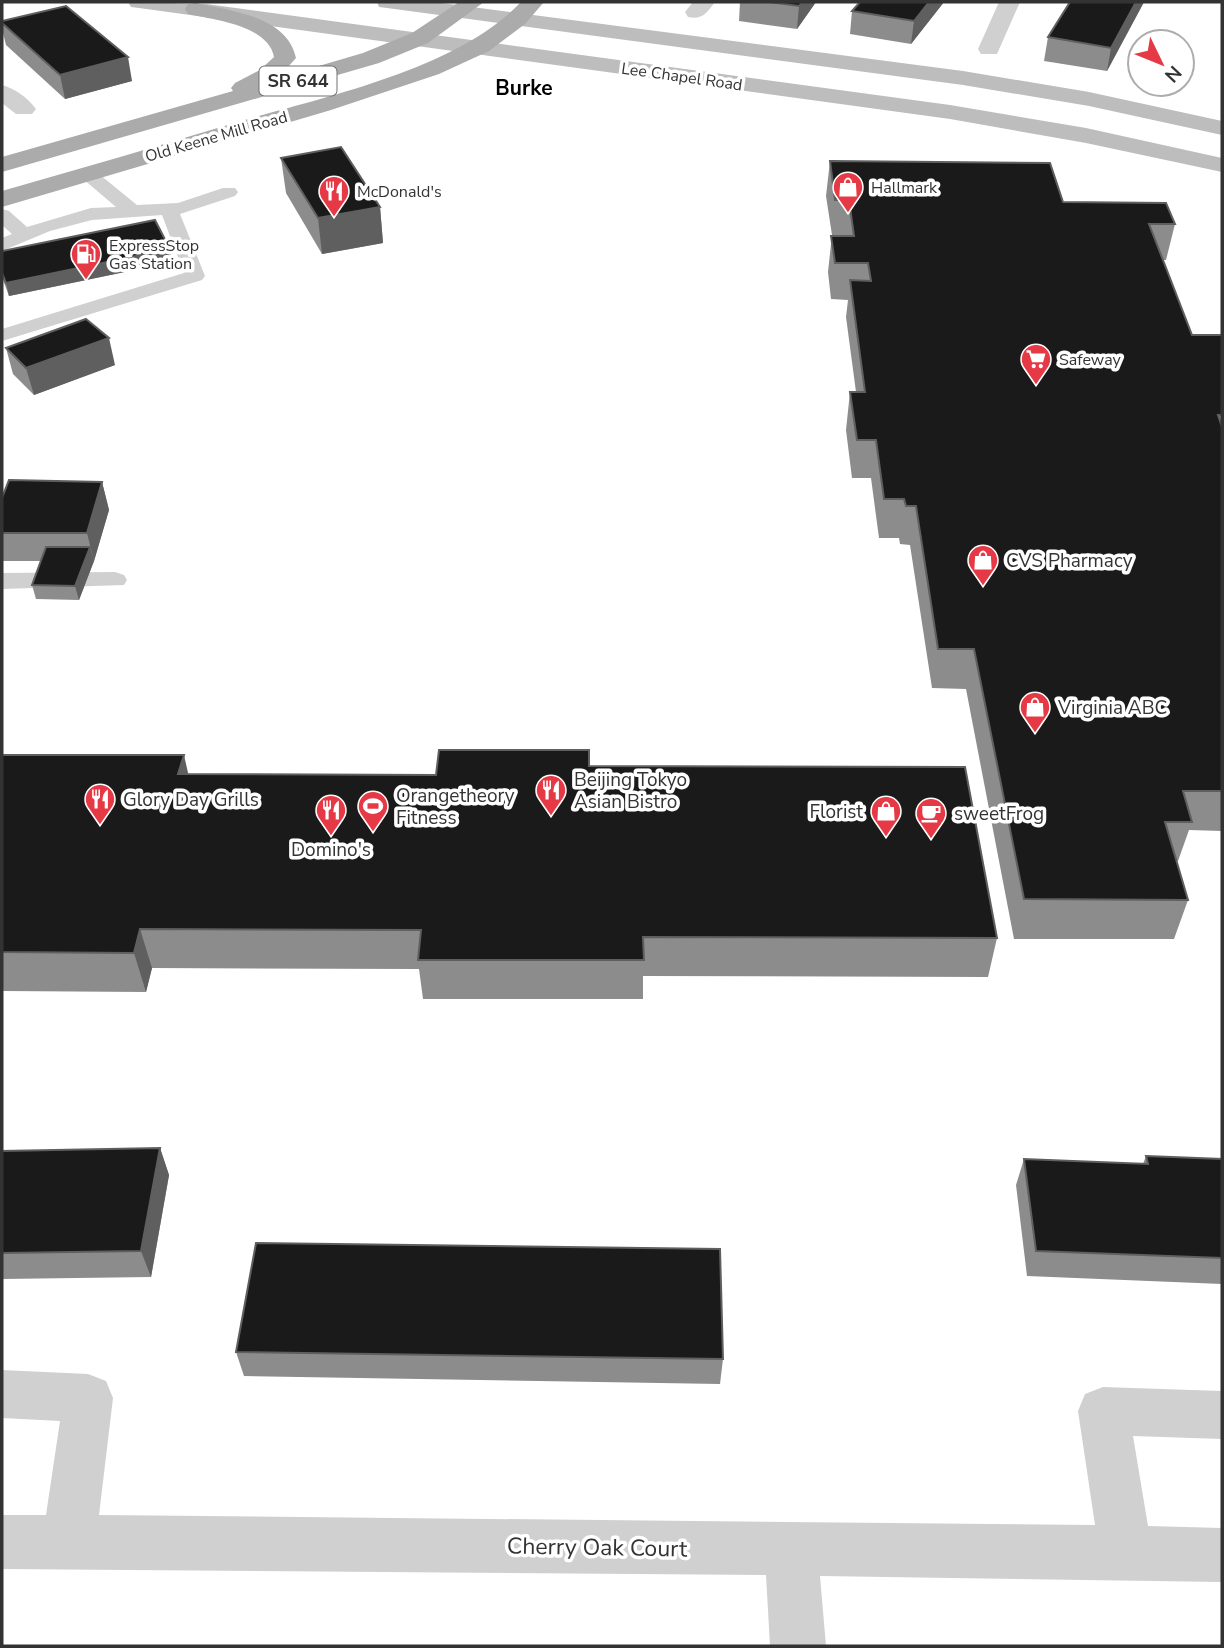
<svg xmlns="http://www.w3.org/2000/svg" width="1224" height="1648" font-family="'Nunito Sans',sans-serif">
<rect width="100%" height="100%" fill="#fff"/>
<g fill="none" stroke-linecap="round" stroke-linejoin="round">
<g fill="#d0d0d0" fill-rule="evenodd">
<polygon points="88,169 94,170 137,205 178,203 223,188 235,188 238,192 235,196 180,214 205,276 202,280 2,341 2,329 184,273 162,215 92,220 50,231 2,251 2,238 12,234 2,225 2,209 9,211 27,227 91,208 116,207 82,178 79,174"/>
<polygon points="115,572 124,575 127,580 124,585 2,589 2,573"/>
</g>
<g fill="#d0d0d0" fill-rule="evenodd">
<path d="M693,2H715C707,13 702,20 688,17L685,12Z"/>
<polygon points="999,2 1020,2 997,54 981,54 978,49"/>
<path d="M2,85C14,88 28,98 36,109L32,114H16L2,103Z"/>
<polygon points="2,1370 88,1374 106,1381 113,1398 99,1515 1095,1525 1078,1411 1085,1394 1103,1387 1222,1391 1222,1439 1133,1436 1148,1526 1222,1528 1222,1582 820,1576 826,1646 770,1646 766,1575 2,1569 2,1515 46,1515 60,1421 2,1418"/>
</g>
<g fill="#bdbdbd" fill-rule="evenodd">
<polygon points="128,2 206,4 950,105 1086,128 1222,158 1222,172 1086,143 950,119 139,8 131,7"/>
<polygon points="377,2 434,2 963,71 1089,92 1222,121 1222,135 1089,106 963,85 387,8 379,7"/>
</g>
<g fill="#ababab" fill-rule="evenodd">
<path d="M459,2H484L428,43L379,63L2,172V157L233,91L231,88L235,83L260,70L274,57C268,25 214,20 188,14L185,9L188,4L196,3C231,11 287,16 296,58L278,78L363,53L412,33Z"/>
<path d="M521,2H544L525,24L489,51L439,74L331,110L2,207V191C82,168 162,145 241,121C328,96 459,68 521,2Z"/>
</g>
</g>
<g fill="#8c8c8c">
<polygon points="740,2 816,2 797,29 739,21"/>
<polygon points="860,2 944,2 911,44 850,34 852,11"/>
<polygon points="1070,2 1144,2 1107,71 1044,61 1048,37"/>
<polygon points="2,21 132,81 65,99 6,45 2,29"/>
<polygon points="281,158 380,207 383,243 322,254 286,193"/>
<polygon points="830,161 1063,202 1175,224 1166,260 1163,260 1192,335 1222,335 1222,831 1189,830 1178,861 1176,861 1188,900 1174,939 1014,939 966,689 932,688 910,545 900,544 899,538 879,538 871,478 852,478 846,430 850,392 856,392 846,317 848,300 831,299 828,272 832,235 826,196"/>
<polygon points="2,251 173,262 9,296 2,277"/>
<polygon points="6,348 115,365 34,395 13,374"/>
<polygon points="102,482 109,510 94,561 79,600 36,599 32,585 41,561 2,561 2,498"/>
<polygon points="2,755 188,774 436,775 589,766 997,938 988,977 643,976 643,999 423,999 419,969 152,968 146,992 2,991"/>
<polygon points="160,1148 169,1175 151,1277 2,1279 2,1151"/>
<polygon points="1146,1156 1222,1159 1222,1284 1027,1276 1016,1185 1024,1159 1143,1164"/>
<polygon points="236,1352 723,1359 720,1384 244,1376"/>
</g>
<g fill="#5f5f5f">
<polygon points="802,2 816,2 797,29 799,6"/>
<polygon points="929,2 944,2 911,44 914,21"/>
<polygon points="1136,2 1144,2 1107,71 1111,48"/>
<polygon points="128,57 132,81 65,99 60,75"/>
<polygon points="380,207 383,243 322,254 318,218"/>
<polygon points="170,249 173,262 9,296 6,283"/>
<polygon points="109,338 115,365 34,395 26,368"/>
<polygon points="102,482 109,510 94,561 87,533"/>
<polygon points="90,547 94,561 79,600 75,586"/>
<polygon points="184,755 193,795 178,774"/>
<polygon points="140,929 152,968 146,992 134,953"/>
<polygon points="160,1148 169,1175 151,1277 141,1251"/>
</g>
<g fill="#1a1a1a" stroke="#5f5f5f" stroke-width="2">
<polygon points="769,2 802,2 799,6"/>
<polygon points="860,2 929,2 914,21 852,11"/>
<polygon points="1070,2 1136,2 1111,48 1048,37"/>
<polygon points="66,6 128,57 60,75 2,23 2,21"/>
<polygon points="341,147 380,207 318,218 281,158"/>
<polygon points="830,161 1050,163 1063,202 1166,203 1175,224 1149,224 1192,335 1222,335 1222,415 1218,415 1222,427 1222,791 1183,791 1192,822 1165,822 1188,900 1024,899 974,649 938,649 916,506 906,506 904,499 884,499 876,440 857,440 850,392 865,392 850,280 871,281 868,263 835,263 831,236 854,236 849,200 835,200"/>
<polygon points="155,220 170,249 6,283 2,273 2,251"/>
<polygon points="86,319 109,338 26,368 6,348"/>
<polygon points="9,480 102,482 87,533 2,533 2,498"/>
<polygon points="46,547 90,547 75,586 32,585"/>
<polygon points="439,750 589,750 589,766 965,767 997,938 643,937 644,960 418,960 421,930 140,929 134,953 2,952 2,755 184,755 178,774 436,775"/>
<polygon points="160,1148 141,1251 2,1253 2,1151"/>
<polygon points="1146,1156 1222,1159 1222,1258 1036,1251 1024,1159 1148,1164"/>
<polygon points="256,1243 720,1249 723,1359 236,1352"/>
</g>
<defs>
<g id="shop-pin" transform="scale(1.575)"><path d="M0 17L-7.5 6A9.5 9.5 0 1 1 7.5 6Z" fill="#e63946" stroke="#fff"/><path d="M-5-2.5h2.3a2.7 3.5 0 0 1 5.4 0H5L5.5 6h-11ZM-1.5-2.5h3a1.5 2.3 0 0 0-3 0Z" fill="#fff"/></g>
<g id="restaurant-pin" transform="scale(1.575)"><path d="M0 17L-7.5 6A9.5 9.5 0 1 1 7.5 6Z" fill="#e63946" stroke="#fff"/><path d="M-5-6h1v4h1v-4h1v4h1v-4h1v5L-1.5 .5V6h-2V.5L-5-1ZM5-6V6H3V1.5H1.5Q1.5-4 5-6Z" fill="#fff"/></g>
<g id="fuel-pin" transform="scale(1.575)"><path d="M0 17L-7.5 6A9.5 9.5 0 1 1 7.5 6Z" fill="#e63946" stroke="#fff"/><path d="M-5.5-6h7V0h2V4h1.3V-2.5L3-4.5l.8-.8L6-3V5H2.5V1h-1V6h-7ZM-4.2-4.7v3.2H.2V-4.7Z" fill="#fff"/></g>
<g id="supermarket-pin" transform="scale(1.575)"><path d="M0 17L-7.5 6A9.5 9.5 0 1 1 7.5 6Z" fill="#e63946" stroke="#fff"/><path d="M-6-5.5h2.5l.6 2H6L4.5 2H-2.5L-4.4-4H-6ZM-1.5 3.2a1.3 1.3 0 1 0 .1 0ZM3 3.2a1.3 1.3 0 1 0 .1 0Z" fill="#fff"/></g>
<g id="stadium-pin" transform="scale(1.575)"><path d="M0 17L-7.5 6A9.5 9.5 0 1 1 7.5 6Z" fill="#e63946" stroke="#fff"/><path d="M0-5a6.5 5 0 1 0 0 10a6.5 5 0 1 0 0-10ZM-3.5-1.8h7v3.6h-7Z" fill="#fff"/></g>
<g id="cafe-pin" transform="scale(1.575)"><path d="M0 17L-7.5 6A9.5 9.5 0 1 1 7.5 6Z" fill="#e63946" stroke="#fff"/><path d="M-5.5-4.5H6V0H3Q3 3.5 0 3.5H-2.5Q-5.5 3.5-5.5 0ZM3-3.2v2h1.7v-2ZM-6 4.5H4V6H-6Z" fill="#fff"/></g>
</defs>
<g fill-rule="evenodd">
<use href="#shop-pin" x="848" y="187"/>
<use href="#restaurant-pin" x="334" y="191"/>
<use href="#fuel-pin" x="86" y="254"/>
<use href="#supermarket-pin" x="1036" y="359"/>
<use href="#shop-pin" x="983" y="560"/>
<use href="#shop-pin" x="1035" y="707"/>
<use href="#restaurant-pin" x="551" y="790"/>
<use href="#restaurant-pin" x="100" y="799"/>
<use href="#stadium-pin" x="373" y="806"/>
<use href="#restaurant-pin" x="331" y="810"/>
<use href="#shop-pin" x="886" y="811"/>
<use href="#cafe-pin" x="931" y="813"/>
</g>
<g text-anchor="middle" stroke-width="7" stroke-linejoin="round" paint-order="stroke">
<g font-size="16" fill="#333" stroke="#fff">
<text transform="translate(682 76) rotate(8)" y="6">Lee Chapel Road</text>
<text transform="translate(216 136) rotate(-16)" y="6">Old Keene Mill Road</text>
</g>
<g font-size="16" fill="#333" stroke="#fff" text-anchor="start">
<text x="871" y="193">Hallmark</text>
<text x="357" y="197">McDonald's</text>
<text x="109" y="251">ExpressStop<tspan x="109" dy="18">Gas Station</tspan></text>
<text x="1059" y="365">Safeway</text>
</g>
<rect fill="#fff" stroke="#707070" stroke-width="2" x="259.5" y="66.5" width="77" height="29" rx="5"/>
<g font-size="18" font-weight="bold" fill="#333">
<text x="298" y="87">SR 644</text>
</g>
<g font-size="19" fill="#333" stroke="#fff" text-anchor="start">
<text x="1006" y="567">CVS Pharmacy</text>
<text x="1058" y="714">Virginia ABC</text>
<text x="574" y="786">Beijing Tokyo<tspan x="574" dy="22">Asian Bistro</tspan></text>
<text x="396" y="802">Orangetheory<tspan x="396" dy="22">Fitness</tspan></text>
<text x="123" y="806">Glory Day Grills</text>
<text x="863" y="818" text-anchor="end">Florist</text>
<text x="954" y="820">sweetFrog</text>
<text x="331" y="856" text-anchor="middle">Domino's</text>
</g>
<g font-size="21" font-weight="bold" fill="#000" stroke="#fff">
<text x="524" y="95">Burke</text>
</g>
<g font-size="23" fill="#333" stroke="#fff">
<text transform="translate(597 1547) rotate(1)" y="8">Cherry Oak Court</text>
</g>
</g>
<rect width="1224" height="1648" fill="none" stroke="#333333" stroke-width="7"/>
<g transform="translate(1161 63) rotate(133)"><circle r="33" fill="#ffffff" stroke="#adadad" stroke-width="2"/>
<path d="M0-5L12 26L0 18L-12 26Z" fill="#e63946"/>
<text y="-10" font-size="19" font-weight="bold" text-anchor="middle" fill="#333333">N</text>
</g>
</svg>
